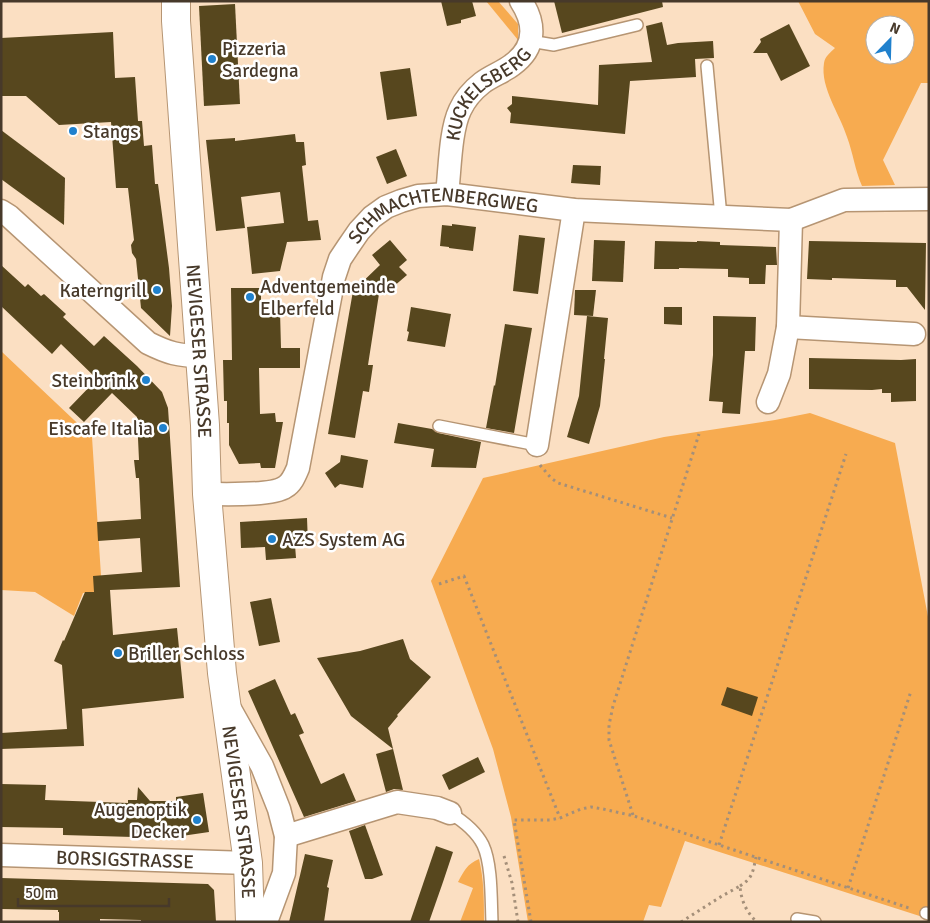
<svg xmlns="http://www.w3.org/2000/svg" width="930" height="923" font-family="Signika,sans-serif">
<rect width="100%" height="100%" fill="#fbdfc2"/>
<g fill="#f7ab50" fill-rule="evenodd">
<polygon points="486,1 498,1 518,24 518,40"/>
<path d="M798,1H929V83H921L883,160L895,185L862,186C855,170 853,153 847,137C840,114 820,88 824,63C825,56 831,52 835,48L815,34ZM875,25H905V55H875Z"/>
<polygon points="1,351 92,437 102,591 83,593 74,616 35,592 1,590"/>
<polygon points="810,413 895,443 929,622 929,919 685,841 661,907 649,905 643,922 528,922 511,817 493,749 431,581 483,478 664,437 775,420"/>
<path d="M479,859C484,880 484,900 484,922H460L473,888L458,882C464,871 467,864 479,859Z"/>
</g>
<g fill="#57471e">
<polygon points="441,1 472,1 476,16 461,20 461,23 447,26"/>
<polygon points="554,1 662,1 663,7 562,33"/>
<polygon points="235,4 240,104 204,106 199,6"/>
<polygon points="662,22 667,45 678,43 713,41 714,58 695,59 696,77 630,81 625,134 510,123 511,113 507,108 512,104 512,96 598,105 599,65 652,62 646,26"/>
<polygon points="789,24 810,66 781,81 767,53 753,53 761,42 760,39"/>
<polygon points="113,32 115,78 135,77 138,121 142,121 144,146 152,145 155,184 158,184 169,268 172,306 170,336 141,308 136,259 132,253 131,245 134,240 128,188 116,188 111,122 59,125 26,96 1,96 1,38"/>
<polygon points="410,68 417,116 387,120 380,72"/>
<polygon points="1,130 65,178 64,225 1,179"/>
<polygon points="295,134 296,142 304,142 306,165 302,166 308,221 318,220 321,240 287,242 280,271 252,274 247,227 284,223 280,192 241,197 245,228 216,231 206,140 235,138 235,141"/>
<polygon points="396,149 407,176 387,184 376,157"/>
<polygon points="573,165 601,166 600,185 571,183"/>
<polygon points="452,224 476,227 473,251 449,248 449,247 440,246 442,225 452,226"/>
<polygon points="519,235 545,238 538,294 513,291"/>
<polygon points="390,240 407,260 399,267 407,275 393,287 381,281 368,365 373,365 369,392 363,391 355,438 328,434 353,291 380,265 372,255"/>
<polygon points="594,240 625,241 623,282 592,281"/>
<polygon points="655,241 697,242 697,241 720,242 720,245 776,247 777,265 766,265 765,284 749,284 749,278 728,277 728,269 679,268 679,269 654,269"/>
<polygon points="809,241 926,243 925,310 907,287 896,287 896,280 832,278 832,280 807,279"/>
<polygon points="1,265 25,287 28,284 41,296 44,294 66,314 63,317 94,346 104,336 137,366 162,392 168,408 180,587 110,590 113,635 177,628 184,698 82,709 84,746 1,749 1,733 67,729 62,665 54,661 63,640 64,641 85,592 94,592 93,576 142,572 140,538 98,541 97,522 141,519 139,478 136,478 134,460 139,460 137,417 112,393 84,422 69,408 97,379 61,344 52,354 1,306"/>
<polygon points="231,288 261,288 261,311 280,311 281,348 300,348 300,368 259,368 260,414 275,413 276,422 283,422 275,468 261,468 260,463 239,464 229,445 229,423 227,423 227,401 224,401 223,360 232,360"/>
<polygon points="575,290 596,290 593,316 574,315"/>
<polygon points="411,307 451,314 445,347 407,341 409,332 407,331"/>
<polygon points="664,307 682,307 682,325 664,324"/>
<polygon points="587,316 608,318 604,359 605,359 600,406 589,444 567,437 579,396"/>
<polygon points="713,316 756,317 755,351 745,351 740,414 722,413 723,402 709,401 713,355"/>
<polygon points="505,324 532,328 514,433 486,428 494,385 495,386"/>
<polygon points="809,358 901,360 916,359 916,401 891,402 891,393 882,393 882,389 872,390 809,389"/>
<polygon points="398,423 432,429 438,433 481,442 476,468 431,467 434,449 394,443"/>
<polygon points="341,455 368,460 363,488 340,484 335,488 325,473 340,462"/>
<polygon points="307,518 308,544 295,545 296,558 266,560 265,547 241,548 240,522"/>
<polygon points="271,598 280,642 259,646 250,602"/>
<polygon points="403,639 410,659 431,677 397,715 398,716 388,728 403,790 394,789 386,792 376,754 393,749 351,716 317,658 360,651"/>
<polygon points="275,679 291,715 295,713 304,733 299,735 321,784 344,773 356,801 304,817 248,691"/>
<polygon points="727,687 758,697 752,716 721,705"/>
<polygon points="478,757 485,772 449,790 442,775"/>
<polygon points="1,784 46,785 45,800 128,803 128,800 137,800 138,787 150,801 176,801 176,797 203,793 209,832 168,838 63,835 63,828 1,827"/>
<polygon points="365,825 383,875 372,879 365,879 349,831"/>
<polygon points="436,846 453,852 443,882 429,922 410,922"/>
<polygon points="305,854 333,860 327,887 329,888 324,922 289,922"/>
<polygon points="1,878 208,884 214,890 216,922 141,922 141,920 100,919 100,922 59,922 59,912 58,912 58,910 1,909"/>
</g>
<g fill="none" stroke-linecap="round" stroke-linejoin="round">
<g stroke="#b69573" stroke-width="14">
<g id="service">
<polyline points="530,41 554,45 637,25"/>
<polyline points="707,66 721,217"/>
<polyline points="439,426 537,445"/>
<path d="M450,813C463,821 476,831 483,845C492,864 491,900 492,922"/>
<polyline points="926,913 929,914"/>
<polyline points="797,919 815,922"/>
</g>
</g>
<g stroke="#b69573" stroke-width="25">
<g id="minor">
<path id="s1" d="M447,194C450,170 450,131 460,110C465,99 473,90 482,83C491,76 503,72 512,65C536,48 536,24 521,1"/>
<path d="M1,211L9,216L148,343C168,353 179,356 200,356"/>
<polyline points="788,327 914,334"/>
<polyline points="768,402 779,374 788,327 791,220"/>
<polyline points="537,445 574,210"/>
<path id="s2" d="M207,494C224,494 272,496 285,487C292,483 295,475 298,468L334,277L340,259L348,247L359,231L372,217L386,207L401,201L418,196L447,194L574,210L791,220L844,200L929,199"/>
<polyline points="230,709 262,766 279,809 286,836 284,873 266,922"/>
<polyline points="286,836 397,802 437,808 450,813"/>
<path id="s3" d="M1,855L248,863"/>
</g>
</g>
<g stroke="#b69573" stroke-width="30">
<g id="secondary">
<path id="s4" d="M176,1V21L200,356L205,425L207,494L222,673L248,863L250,922"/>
</g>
</g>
<g stroke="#a48f79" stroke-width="3" stroke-dasharray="2.5 4" stroke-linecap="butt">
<polyline points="540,465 551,478 558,483 672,518"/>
<polyline points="439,584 464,576 560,818"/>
<polyline points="633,815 609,740 609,725 613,706 699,434"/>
<polyline points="719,845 846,454"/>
<polyline points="504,856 512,883 518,922"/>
<path d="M740,886C753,878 753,871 756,857"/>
<polyline points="848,888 911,691"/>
<polyline points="531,922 514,820 550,820 560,818 581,809 591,807 603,809 634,816 719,845 912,909"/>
<path d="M681,922L722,896L740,886C741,900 746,912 757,922"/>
</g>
<use href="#service" stroke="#fff" stroke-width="11"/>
<use href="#minor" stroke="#fff" stroke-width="22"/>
<use href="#secondary" stroke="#fff" stroke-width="28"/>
</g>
<g fill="#2081cd" stroke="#fff" stroke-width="2">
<circle cx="212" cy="59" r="5"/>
<circle cx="73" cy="131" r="5"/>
<circle cx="157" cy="290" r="5"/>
<circle cx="250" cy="297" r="5"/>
<circle cx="146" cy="380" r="5"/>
<circle cx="163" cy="428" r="5"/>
<circle cx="272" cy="539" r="5"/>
<circle cx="118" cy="653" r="5"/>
<circle cx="197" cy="820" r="5"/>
</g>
<g text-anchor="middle" stroke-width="5" stroke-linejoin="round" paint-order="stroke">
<g font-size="19" fill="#47392a" stroke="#fff" text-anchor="start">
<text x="222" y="55">Pizzeria<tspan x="222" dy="22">Sardegna</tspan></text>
<text x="83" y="138">Stangs</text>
<text x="260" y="293">Adventgemeinde<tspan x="260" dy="22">Elberfeld</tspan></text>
<text x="147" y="297" text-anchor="end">Katerngrill</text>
<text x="136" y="387" text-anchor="end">Steinbrink</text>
<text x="153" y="435" text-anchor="end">Eiscafe Italia</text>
<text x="282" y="546">AZS System AG</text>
<text x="128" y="660">Briller Schloss</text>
<text x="187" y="816" text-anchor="end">Augenoptik<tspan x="187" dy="22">Decker</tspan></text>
</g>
<g font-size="19" fill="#47392a" stroke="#fff">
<text dy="7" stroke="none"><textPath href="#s1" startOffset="115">KUCKELSBERG</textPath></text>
<text dy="7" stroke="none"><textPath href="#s2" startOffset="439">SCHMACHTENBERGWEG</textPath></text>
<text dy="7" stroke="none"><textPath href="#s4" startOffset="351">NEVIGESER STRASSE</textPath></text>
<text dy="7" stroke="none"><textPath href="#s4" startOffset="814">NEVIGESER STRASSE</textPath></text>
<text dy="7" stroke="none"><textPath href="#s3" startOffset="124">BORSIGSTRASSE</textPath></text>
</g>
</g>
<rect width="930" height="923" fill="none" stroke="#47392a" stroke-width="5"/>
<g transform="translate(890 40) rotate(23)"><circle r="24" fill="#ffffff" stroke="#b5b0aa"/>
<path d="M0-4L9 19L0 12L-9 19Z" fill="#2081cd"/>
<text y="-8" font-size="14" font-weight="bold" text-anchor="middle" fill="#47392a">N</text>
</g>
<path d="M18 898v8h151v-8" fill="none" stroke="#47392a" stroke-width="2.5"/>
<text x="25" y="898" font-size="15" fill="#47392a" stroke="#ffffff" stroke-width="4" paint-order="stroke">50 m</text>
</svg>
